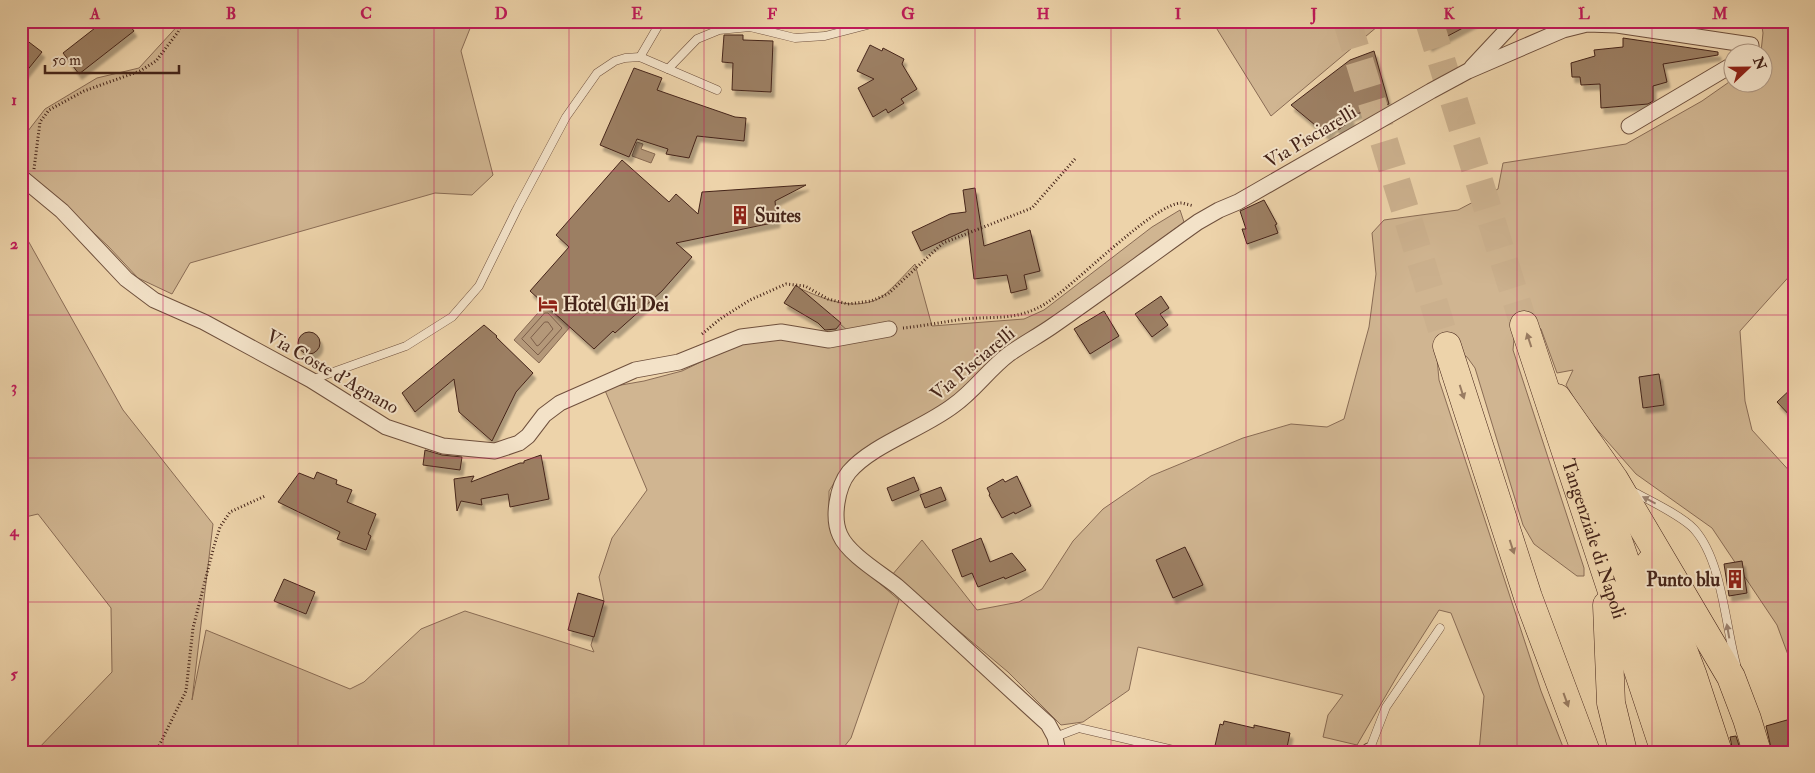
<svg xmlns="http://www.w3.org/2000/svg" width="1815" height="773" font-family="'IM FELL Double Pica',serif">
<defs>
<filter id="shadow"><feDropShadow dx="3" dy="5.5" stdDeviation="1" flood-color="#0004"/></filter>
</defs>
<rect width="100%" height="100%" fill="#edd3aa"/>
<filter id="stains"><feTurbulence type="fractalNoise" baseFrequency=".004" numOctaves="4"/><feColorMatrix values="0 0 0 0 .2 0 0 0 0 .09 0 0 0 0 .02 0 0 0 .5 -.17"/></filter>
<radialGradient id="worn" r=".72"><stop offset=".6" stop-color="#630" stop-opacity="0"/><stop offset="1" stop-color="#630" stop-opacity=".3"/></radialGradient>
<g fill="#d0b591" stroke="#8a6c55">
<polygon points="182,21 473,21 461,51 493,175 472,195 435,193 190,263 172,294 138,278 108,246 21,166 21,140 45,109 97,78 139,68"/>
<polygon points="1212,21 1384,21 1271,116"/>
<polygon points="1761,21 1794,21 1794,271 1740,331 1745,401 1752,430 1794,476 1794,671 1777,625 1712,528 1636,474 1585,416 1566,385 1573,370 1557,373 1541,329 1531,323 1515,328 1513,350 1584,568 1584,576 1577,576 1534,544 1523,525 1475,368 1467,357 1453,349 1437,358 1439,380 1541,691 1565,752 1479,752 1484,696 1451,613 1439,610 1399,673 1357,745 1323,737 1328,715 1343,695 1138,647 1129,690 1083,722 1061,725 1008,672 892,575 922,540 977,610 1019,602 1042,589 1073,541 1103,509 1151,476 1243,438 1291,424 1327,427 1344,419 1369,327 1376,274 1372,233 1384,220 1458,210 1498,189 1503,163 1626,144 1702,101 1732,80 1732,82 1762,82 1761,52 1763,33"/>
<path d="M1180,210L1184,222L1061,314L949,403L841,472L829,491V522L843,552L899,600L851,738L840,752H35L112,672L111,608L38,514L21,518V228L123,410L213,524L192,700L206,630L350,689L364,682L421,629L465,611L594,652L591,645L604,601L599,577L612,538L647,490L604,388L644,381L682,371L736,345L776,336L826,347L856,338L799,288C824,299 851,311 878,299C887,295 907,272 915,264L932,326L1024,319L1044,310L1152,227Z"/>
</g>
<g fill="#b49879" stroke="#886a53">
<polygon points="637,142 643,144 641,149 655,154 651,163 632,156"/>
<polygon points="545,305 570,327 539,363 514,340"/>
</g>
<g fill="none" stroke-linecap="round" stroke-linejoin="round">
<g stroke="#7c5e49" stroke-width="1">
<polygon points="545,313 548,313 562,328 538,355 522,339"/>
<polygon points="545,322 548,322 553,329 539,345 537,346 531,338"/>
</g>
</g>
<g fill="#9c7f64" stroke="#452419" filter="url(#shadow)">
<polygon points="104,21 126,21 134,31 79,74 63,53"/>
<polygon points="1416,21 1476,21 1429,46"/>
<polygon points="724,35 743,35 743,40 773,41 771,92 732,90 733,63 722,62"/>
<polygon points="21,36 42,52 21,78"/>
<polygon points="1623,38 1718,52 1718,55 1663,64 1667,82 1653,86 1653,101 1648,104 1601,108 1600,84 1581,85 1580,77 1572,77 1571,63 1595,56 1594,50 1623,47"/>
<polygon points="870,45 882,51 883,48 904,59 902,64 917,89 901,99 904,103 888,113 886,109 873,117 858,88 874,79 857,71"/>
<polygon points="1374,51 1389,104 1350,116 1352,120 1338,130 1335,126 1327,135 1291,105 1350,60"/>
<polygon points="634,68 662,78 657,90 735,117 746,118 744,141 697,136 689,158 666,154 668,149 637,139 629,157 600,145"/>
<polygon points="622,160 669,202 676,194 698,214 702,192 806,185 775,201 777,222 676,243 692,257 662,291 615,333 613,331 594,349 530,291 569,247 556,235"/>
<polygon points="975,188 984,246 1030,230 1040,271 1024,275 1027,289 1011,293 1007,275 974,279 968,229 921,251 912,232 950,214 966,212 963,190"/>
<polygon points="1264,200 1277,224 1275,225 1278,233 1247,244 1242,229 1246,229 1240,211"/>
<polygon points="796,285 841,323 836,329 825,330 818,323 784,303"/>
<polygon points="1161,296 1169,308 1160,314 1168,325 1152,337 1135,314"/>
<polygon points="1104,311 1119,336 1090,354 1074,329"/>
<polygon points="484,325 497,336 496,337 533,373 516,392 492,441 459,412 454,379 415,412 402,393"/>
<circle cx="309" cy="343" r="11"/>
<polygon points="1659,374 1664,405 1643,408 1639,377"/>
<polygon points="1794,386 1794,420 1777,402"/>
<polygon points="425,450 442,455 462,457 460,470 423,465"/>
<polygon points="541,455 549,499 510,507 508,494 481,499 482,505 461,501 457,511 454,479 474,476 471,482 520,463 524,463 524,461"/>
<polygon points="317,472 337,480 336,484 352,490 347,502 376,514 368,534 371,536 366,550 337,539 340,532 278,502 299,473 314,479"/>
<polygon points="1017,476 1031,506 1015,514 1014,512 1002,518 989,495 990,494 987,488 1003,479 1005,482"/>
<polygon points="914,477 919,490 892,501 887,488"/>
<polygon points="941,487 946,500 925,508 920,495"/>
<polygon points="981,538 990,562 1012,553 1026,570 1005,579 1004,577 978,587 972,573 962,577 952,550"/>
<polygon points="1185,547 1203,585 1173,598 1156,560"/>
<polygon points="1742,561 1747,593 1729,596 1724,564"/>
<polygon points="284,579 315,592 306,614 274,601"/>
<polygon points="578,593 604,601 594,637 568,630"/>
<polygon points="1794,718 1794,752 1772,752 1766,726"/>
<polygon points="1224,721 1254,728 1254,725 1290,733 1286,752 1223,752 1214,750 1220,724 1223,725"/>
<polygon points="1736,736 1741,752 1733,752 1730,737"/>
</g>
<g fill="none" stroke-linecap="round" stroke-linejoin="round">
<g stroke="#cbb08d" stroke-width="28" stroke-dasharray="28 14" stroke-linecap="butt">
<polyline points="1347,21 1447,346"/>
<polyline points="1429,21 1524,325"/>
</g>
<g stroke="#6f503d" stroke-width="9">
<g id="service">
<polyline points="640,57 661,21"/>
<polyline points="668,69 717,90"/>
<polyline points="311,380 406,346 452,317 479,286 518,207 566,117 597,73 615,61 625,58 640,57 668,69 697,39 719,30 750,27 795,38 825,36 883,21"/>
<path d="M1632,491C1649,500 1682,516 1694,529C1722,560 1725,624 1736,664"/>
<polyline points="1055,737 1079,728 1182,752"/>
<polyline points="1369,751 1386,707 1440,628"/>
</g>
</g>
<g stroke="#6f503d" stroke-width="17">
<g id="minor">
<polyline points="1472,67 1515,21"/>
<polyline points="1629,126 1732,65"/>
<polyline points="21,177 62,211 126,279 154,300 204,322 311,380 386,427 443,446 495,451 519,443 528,436 544,415 560,403 635,370 679,362 741,337 781,332 829,340 889,329"/>
<path d="M1058,752L1055,737L1048,724C998,679 949,632 898,587C882,574 848,554 840,535C832,518 837,487 849,472C873,444 923,429 954,405C974,391 989,369 1009,354C1023,344 1040,335 1054,325C1103,291 1150,256 1198,222L1219,210L1238,202L1431,91L1468,71L1563,30L1587,24L1617,25L1751,45V52"/>
<polyline points="1369,752 1369,751"/>
</g>
</g>
<g stroke="#452419" stroke-width="29">
<g id="motorway">
<path id="s1" d="M1524,325L1665,752"/>
<polyline points="1447,346 1528,597 1586,752"/>
<polyline points="1557,398 1614,479 1731,677 1747,719 1757,752"/>
<polyline points="1592,465 1691,752"/>
<polyline points="1650,563 1693,676 1718,752"/>
<polyline points="1607,605 1611,703 1623,752"/>
</g>
</g>
<g stroke="#452419" stroke-width="3" stroke-dasharray="1 2.5" stroke-linecap="butt">
<polyline points="34,169 40,122 49,110 84,91 140,71 156,61 178,32 183,21"/>
<path d="M903,328C923,326 943,322 964,319C994,316 1017,321 1045,304C1074,286 1155,202 1182,203C1186,204 1190,205 1194,206"/>
<polyline points="702,334 720,319 750,300 786,284 805,286 828,299 848,304 871,301 888,294 943,243 1032,208 1075,159"/>
<polyline points="156,752 186,691 193,628 214,546 220,527 230,512 265,496"/>
</g>
<use href="#service" stroke="#f3e2c8" stroke-width="8"/>
<use href="#minor" stroke="#f3e2c8" stroke-width="15"/>
<use href="#motorway" stroke="#edd3aa" stroke-width="28"/>
</g>
<defs><path id="oneway-solid" d="M-6-.8H1V-3.2L6.5 0L1 3.2V.8H-6Z" transform="scale(1.25)"/></defs>
<g fill="#997c62">
<use href="#oneway-solid" transform="translate(1529 340) rotate(-108)"/>
<use href="#oneway-solid" transform="translate(1462 392) rotate(72)"/>
<use href="#oneway-solid" transform="translate(1512 547) rotate(72)"/>
<use href="#oneway-solid" transform="translate(1566 700) rotate(70)"/>
</g>
<g fill="#9c8370">
<use href="#oneway-solid" transform="translate(1649 500) rotate(-152)"/>
<use href="#oneway-solid" transform="translate(1728 631) rotate(-100)"/>
</g>
<path fill="none" stroke="#c2185b" stroke-width="1" stroke-opacity="0.55" d="M163,21V752M298,21V752M434,21V752M569,21V752M704,21V752M840,21V752M975,21V752M1111,21V752M1246,21V752M1381,21V752M1517,21V752M1652,21V752M21,171H1794M21,315H1794M21,458H1794M21,602H1794"/>
<defs>
<g id="building-bare" transform="scale(1.5)"><path d="M-4-6H4V6H1V3H-1V6H-4ZM-2.5-4.3h1.7v1.8h-1.7ZM.8-4.3h1.7v1.8H.8ZM-2.5-1h1.7V.8h-1.7ZM.8-1h1.7V.8H.8Z" fill="#8f2418" stroke="#f3e2c8" stroke-width="2.5" paint-order="stroke"/></g>
<g id="hotel-bare" transform="scale(1.5)"><path d="M-6-4.5h1.5V1H6V5H4.5V3h-9V5H-6ZM-4 0a1.8 1.8 0 1 1 3.6 0ZM.5 0V-2.5h3Q6-2.5 6 0Z" fill="#8f2418" stroke="#f3e2c8" stroke-width="2.5" paint-order="stroke"/></g>
</defs>
<g fill-rule="evenodd">
<use href="#building-bare" x="740" y="215"/>
<use href="#hotel-bare" x="548" y="304"/>
<use href="#building-bare" x="1735" y="579"/>
</g>
<g text-anchor="middle" stroke-width="4" stroke-linejoin="round" paint-order="stroke">
<g font-size="19" fill="#452419" stroke="#f3e2c8">
<text transform="translate(1310 136) rotate(-31)" y="7">Via Pisciarelli</text>
<text transform="translate(972 363) rotate(-40)" y="7">Via Pisciarelli</text>
<text transform="translate(333 371) rotate(30)" y="7">Via Coste d'Agnano</text>
<text dy="7" stroke="none"><textPath href="#s1" startOffset="225">Tangenziale di Napoli</textPath></text>
</g>
<g font-size="19" font-weight="bold" fill="#452419" stroke="#f3e2c8" text-anchor="start">
<text x="755" y="222">Suites</text>
<text x="563" y="311">Hotel Gli Dei</text>
<text x="1720" y="586" text-anchor="end">Punto blu</text>
</g>
</g>
<rect width="1815" height="773" fill="none" stroke="#edd3aa" stroke-width="55"/>
<g transform="translate(1748 68) rotate(68)"><circle r="24" fill="#f3e2c8" stroke="#ad9682"/>
<path d="M0-4L9 19L0 12L-9 19Z" fill="#8f2418"/>
<text y="-8" font-size="14" font-weight="bold" text-anchor="middle" fill="#452419">N</text>
</g>
<path d="M45 65v8h134v-8" fill="none" stroke="#452419" stroke-width="2.5"/>
<text x="52" y="65" font-size="15" fill="#452419" stroke="#f3e2c8" stroke-width="4" paint-order="stroke">50 m</text>
<rect x="28" y="28" width="1760" height="718" fill="none" stroke="#c2185b" stroke-width="2"/>
<g font-size="16" text-anchor="middle" font-weight="bold" fill="#c2185b">
<text x="95" y="19">A</text>
<text x="231" y="19">B</text>
<text x="366" y="19">C</text>
<text x="501" y="19">D</text>
<text x="637" y="19">E</text>
<text x="772" y="19">F</text>
<text x="908" y="19">G</text>
<text x="1043" y="19">H</text>
<text x="1178" y="19">I</text>
<text x="1314" y="19">J</text>
<text x="1449" y="19">K</text>
<text x="1584" y="19">L</text>
<text x="1720" y="19">M</text>
<text x="14" y="105">1</text>
<text x="14" y="249">2</text>
<text x="14" y="392">3</text>
<text x="14" y="536">4</text>
<text x="14" y="679">5</text>
</g>
<rect width="100%" height="100%" filter="url(#stains)"/>
<rect width="100%" height="100%" fill="url(#worn)"/>
</svg>
